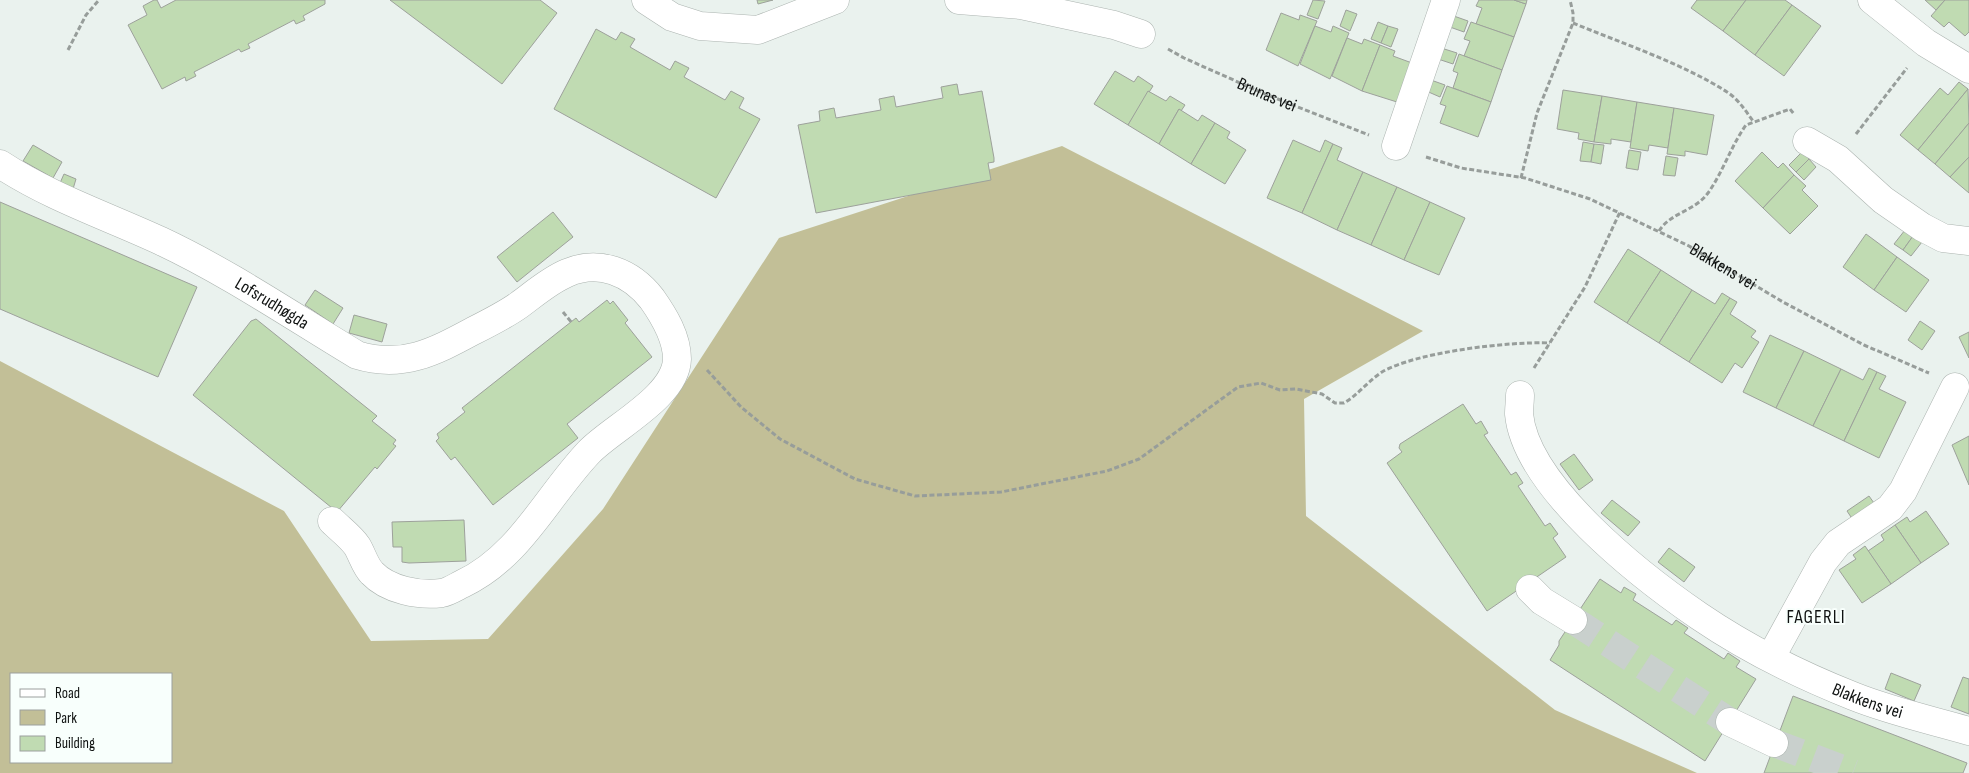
<svg xmlns="http://www.w3.org/2000/svg" width="1969" height="773" font-family="'Sofia Sans Condensed',sans-serif">
<rect width="100%" height="100%" fill="#eaf2ee"/>
<path fill="#c2bf97" fill-rule="evenodd" d="M1062,146L1423,331L1304,399L1306,516L1555,710L1697,773H0V361L284,511L371,641L488,639L603,509L779,238ZM11,674H171V762H11Z"/>
<g fill="#c0dbb2" stroke="#9da19b">
<polygon points="154,0 157,0 161,8 176,0 325,0 325,4 303,16 305,20 296,24 294,20 248,44 250,48 241,52 239,49 194,72 196,76 186,81 185,77 162,89 128,25 147,15 143,6"/>
<polygon points="390,0 540,0 557,13 502,84"/>
<polygon points="757,0 773,0 758,4"/>
<polygon points="1313,0 1325,1 1318,19 1307,15"/>
<polygon points="1479,0 1514,0 1526,4 1514,37 1476,24 1482,8 1476,6"/>
<polygon points="1514,0 1527,0 1526,4"/>
<polygon points="1697,0 1746,0 1723,31 1691,8"/>
<polygon points="1746,0 1785,0 1792,5 1755,55 1723,31"/>
<polygon points="1925,0 1945,0 1936,10"/>
<polygon points="1945,0 1969,0 1969,32 1965,36 1949,22 1944,27 1931,16"/>
<polygon points="1792,5 1821,26 1784,76 1755,55"/>
<polygon points="1346,10 1357,14 1350,31 1340,26"/>
<polygon points="1281,13 1299,20 1300,15 1317,21 1298,66 1266,50"/>
<polygon points="1451,15 1468,21 1464,32 1447,26"/>
<polygon points="1378,22 1388,26 1381,43 1371,39"/>
<polygon points="1471,22 1514,37 1502,70 1464,56 1470,41 1464,39"/>
<polygon points="1315,26 1331,32 1333,26 1349,33 1330,79 1300,64"/>
<polygon points="1388,26 1398,29 1391,47 1381,43"/>
<polygon points="596,29 616,40 621,32 635,39 630,47 670,70 675,61 689,68 684,77 725,100 731,91 744,98 739,108 760,119 716,198 554,109"/>
<polygon points="1347,38 1362,44 1364,39 1380,45 1362,91 1332,76"/>
<polygon points="1380,45 1395,51 1393,56 1412,63 1397,102 1362,91"/>
<polygon points="1438,47 1457,53 1453,64 1435,58"/>
<polygon points="1459,54 1502,70 1491,102 1453,88 1458,73 1453,71"/>
<polygon points="1115,71 1134,82 1138,76 1153,86 1128,125 1094,104"/>
<polygon points="1428,79 1445,85 1440,97 1424,90"/>
<polygon points="1959,82 1968,89 1918,150 1900,135 1940,88 1948,95"/>
<polygon points="957,84 959,95 982,91 994,158 994,162 988,163 991,180 816,213 798,125 820,121 819,111 834,108 836,118 881,110 879,99 894,96 896,107 943,98 941,87"/>
<polygon points="1447,86 1491,102 1478,137 1440,123 1446,106 1440,104"/>
<polygon points="1968,89 1969,123 1935,164 1918,150"/>
<polygon points="1563,90 1602,96 1594,142 1578,139 1579,133 1557,129"/>
<polygon points="1148,91 1166,101 1170,96 1185,105 1181,111 1179,109 1159,144 1128,125"/>
<polygon points="1602,96 1637,102 1631,142 1611,139 1611,144 1594,142"/>
<polygon points="1637,102 1674,108 1668,148 1649,145 1648,151 1630,148"/>
<polygon points="1674,108 1714,115 1707,155 1685,151 1685,156 1667,154"/>
<polygon points="1179,109 1198,121 1202,115 1215,123 1191,164 1159,144"/>
<polygon points="1215,123 1230,132 1227,138 1246,150 1225,184 1191,164"/>
<polygon points="1969,123 1969,157 1950,177 1935,164"/>
<polygon points="1293,140 1320,152 1325,140 1333,144 1302,213 1267,198"/>
<polygon points="1583,142 1594,144 1591,162 1580,161"/>
<polygon points="1333,144 1342,148 1337,160 1363,172 1337,230 1302,213"/>
<polygon points="1594,144 1604,145 1601,164 1591,162"/>
<polygon points="33,145 62,162 53,178 23,161"/>
<polygon points="1629,150 1641,152 1638,170 1626,168"/>
<polygon points="1762,152 1778,168 1783,163 1794,175 1763,208 1735,181"/>
<polygon points="1802,152 1809,159 1796,172 1789,165"/>
<polygon points="1666,156 1678,158 1675,176 1663,175"/>
<polygon points="1969,157 1969,193 1950,177"/>
<polygon points="1809,159 1816,167 1804,180 1796,172"/>
<polygon points="1363,172 1397,187 1371,245 1337,230"/>
<polygon points="64,174 76,179 73,189 60,183"/>
<polygon points="1794,175 1806,186 1802,190 1818,206 1790,234 1763,208"/>
<polygon points="1397,187 1430,202 1404,260 1371,245"/>
<polygon points="0,202 197,287 158,377 0,309"/>
<polygon points="1430,202 1465,218 1439,275 1404,260"/>
<polygon points="553,212 573,237 517,282 497,257"/>
<polygon points="1905,230 1913,236 1903,250 1894,244"/>
<polygon points="1866,234 1897,257 1874,290 1843,267"/>
<polygon points="1913,236 1922,242 1911,256 1903,250"/>
<polygon points="1628,249 1661,270 1627,323 1594,302"/>
<polygon points="1897,257 1929,280 1906,312 1874,290"/>
<polygon points="1661,270 1692,290 1659,343 1627,323"/>
<polygon points="315,290 343,308 333,324 305,305"/>
<polygon points="1692,290 1715,304 1722,293 1730,298 1689,362 1659,343"/>
<polygon points="1730,298 1737,302 1730,314 1756,331 1751,337 1759,342 1742,368 1735,363 1722,383 1689,362"/>
<polygon points="607,300 610,304 613,301 628,320 625,323 652,357 567,424 578,438 493,505 455,457 451,460 436,441 439,438 437,434 465,412 462,408 576,318 579,322"/>
<polygon points="354,315 387,324 382,342 349,333"/>
<polygon points="256,319 377,416 372,421 396,440 393,444 396,446 377,469 375,467 337,512 193,395 251,321"/>
<polygon points="1920,321 1935,331 1922,350 1908,340"/>
<polygon points="1969,332 1969,358 1959,337"/>
<polygon points="1770,335 1804,351 1776,408 1743,392"/>
<polygon points="1804,351 1841,369 1813,426 1776,408"/>
<polygon points="1869,368 1877,372 1844,441 1813,426 1841,369 1863,380"/>
<polygon points="1877,372 1886,376 1879,389 1906,402 1879,458 1844,441"/>
<polygon points="1463,404 1476,424 1481,421 1488,433 1484,435 1511,475 1516,472 1523,483 1518,486 1545,526 1550,523 1558,534 1553,538 1566,557 1487,611 1387,463 1402,452 1399,448 1400,444"/>
<polygon points="1969,436 1969,485 1952,445"/>
<polygon points="1574,454 1593,480 1579,490 1560,464"/>
<polygon points="1869,496 1879,510 1857,526 1847,511"/>
<polygon points="1612,500 1640,522 1628,536 1601,513"/>
<polygon points="1926,511 1949,544 1921,563 1895,525 1907,517 1910,522"/>
<polygon points="464,520 466,561 409,563 402,562 402,547 393,547 392,522"/>
<polygon points="1895,525 1921,563 1891,584 1868,551 1884,540 1881,535"/>
<polygon points="1865,546 1891,584 1862,603 1839,570 1856,559 1853,555"/>
<polygon points="1669,548 1695,567 1684,582 1658,562"/>
<polygon points="1600,579 1621,593 1624,587 1636,594 1633,600 1672,625 1676,620 1688,628 1684,633 1724,659 1728,653 1740,661 1736,667 1756,679 1705,761 1550,660 1559,645 1559,641"/>
<polygon points="1891,673 1921,685 1914,701 1885,689"/>
<polygon points="1963,677 1969,679 1969,714 1951,707"/>
<polygon points="1793,696 1967,763 1963,773 1764,773"/>
</g>
<g fill="none" stroke-linecap="round" stroke-linejoin="round">
<g stroke="#c9d0cd" stroke-width="28" stroke-dasharray="28 14" stroke-linecap="butt">
<polyline points="1573,620 1730,722"/>
<polyline points="1774,743 1853,773"/>
</g>
<g stroke="#acb4b0" stroke-width="29">
<g id="minor">
<polyline points="646,0 672,17 700,26 758,30 835,0"/>
<polyline points="959,0 1021,5 1114,25 1141,34"/>
<polyline points="1872,0 1926,43 1969,69"/>
<polyline points="1807,141 1838,159 1883,200 1922,227 1943,238 1969,241"/>
<polyline points="1396,146 1446,0"/>
<path id="s3" d="M0,164C50,197 107,216 161,241C229,273 292,316 357,355C402,369 434,352 473,331C489,323 505,315 519,305C534,294 550,280 567,273C599,259 631,272 652,299C664,316 677,337 677,359C676,397 613,427 589,452C547,496 520,557 462,584C456,587 448,592 442,593C419,596 388,590 372,573C365,566 362,554 357,546C351,537 340,529 332,521"/>
<path id="s4" d="M1520,395C1520,401 1519,408 1519,414C1526,487 1642,577 1699,616C1746,648 1800,675 1853,696C1890,711 1931,720 1969,731"/>
<polyline points="1530,589 1542,601 1573,620"/>
<polyline points="1771,657 1823,562 1838,543 1890,508 1903,491 1955,387"/>
<polyline points="1730,722 1774,743"/>
</g>
</g>
<g stroke="#979d9a" stroke-width="3" stroke-dasharray="5 2.5" stroke-linecap="butt">
<path d="M1573,23C1621,43 1684,64 1727,92C1738,99 1745,110 1753,121"/>
<path id="s1" d="M1168,49L1184,58L1265,94L1369,135"/>
<polyline points="68,50 86,15 99,0"/>
<polyline points="1856,134 1907,68"/>
<path id="s2" d="M1426,157L1461,168L1525,178L1590,199L1689,246L1783,302L1864,345L1929,373"/>
<polyline points="1521,178 1537,113 1573,23 1573,13 1570,0"/>
<path d="M1659,231C1670,213 1695,211 1708,193C1723,172 1731,146 1746,125L1790,109L1794,114"/>
<polyline points="563,312 572,323"/>
<polyline points="1534,368 1585,287 1620,212"/>
<path d="M707,370L741,407L780,439L855,479L915,496L1001,492L1107,471L1139,459L1238,387L1261,383L1280,390L1296,389L1322,394L1335,403H1344C1358,395 1368,381 1382,372C1416,352 1511,341 1550,343"/>
</g>
<use href="#minor" stroke="#fff" stroke-width="28"/>
</g>
<g text-anchor="middle" stroke-width="4" stroke-linejoin="round" paint-order="stroke">
<g font-size="18" fill="#0f1211" stroke="#f8fffc">
<text dy="6" stroke="none"><textPath href="#s1" startOffset="109">Brunas vei</textPath></text>
<text dy="6" stroke="none"><textPath href="#s2" startOffset="319">Blakkens vei</textPath></text>
<text dy="6" stroke="none"><textPath href="#s3" startOffset="306">Lofsrudhøgda</textPath></text>
<text dy="6" stroke="none"><textPath href="#s4" startOffset="485">Blakkens vei</textPath></text>
</g>
<g font-size="19" letter-spacing="1" fill="#0f1211" stroke="#f8fffc">
<text x="1816" y="623">FAGERLI</text>
</g>
</g>
<rect x="10" y="673" width="162" height="90" fill="#f8fffc" stroke="#9ba09e"/>
<rect x="20" y="689" width="25" height="8" fill="#ffffff" stroke="#9ba09e"/>
<text x="55" y="698" font-size="15" fill="#0f1211">Road</text>
<rect x="20" y="710" width="25" height="15" fill="#c2bf97" stroke="#9ba09e"/>
<text x="55" y="723" font-size="15" fill="#0f1211">Park</text>
<rect x="20" y="736" width="25" height="15" fill="#c0dbb2" stroke="#9ba09e"/>
<text x="55" y="748" font-size="15" fill="#0f1211">Building</text>
</svg>
